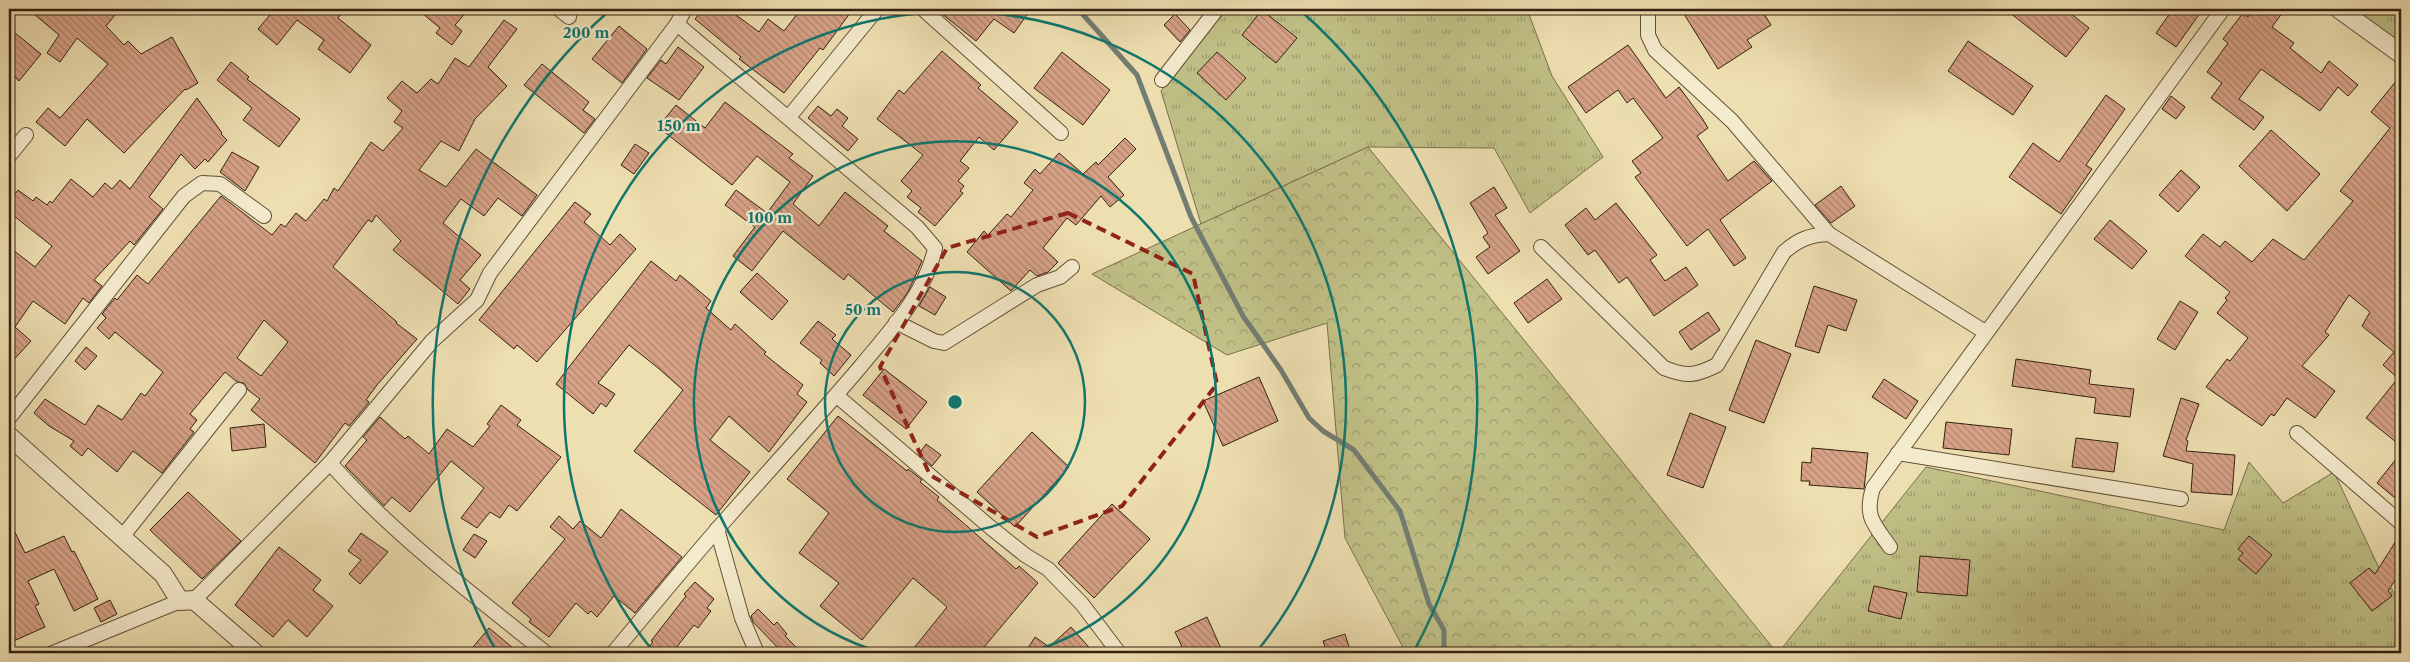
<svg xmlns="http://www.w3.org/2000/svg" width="2410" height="662" font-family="'Libre Caslon Text',serif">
<defs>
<pattern id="grass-tufts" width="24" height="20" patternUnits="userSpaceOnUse" patternTransform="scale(1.25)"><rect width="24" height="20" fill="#c0c086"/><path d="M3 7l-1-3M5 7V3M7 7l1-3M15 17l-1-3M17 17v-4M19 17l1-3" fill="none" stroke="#9d9c6c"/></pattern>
<pattern id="forest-crowns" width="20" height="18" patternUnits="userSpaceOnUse" patternTransform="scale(1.25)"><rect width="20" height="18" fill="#c0c086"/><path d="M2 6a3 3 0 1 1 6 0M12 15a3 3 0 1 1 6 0" fill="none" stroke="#9d9c6c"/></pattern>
<pattern id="building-back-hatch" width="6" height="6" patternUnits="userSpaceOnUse" patternTransform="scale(1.25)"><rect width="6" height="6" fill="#d7a287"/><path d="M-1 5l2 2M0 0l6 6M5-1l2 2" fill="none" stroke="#af846d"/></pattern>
</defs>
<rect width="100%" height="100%" fill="#eedfb1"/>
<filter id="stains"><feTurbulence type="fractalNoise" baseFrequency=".004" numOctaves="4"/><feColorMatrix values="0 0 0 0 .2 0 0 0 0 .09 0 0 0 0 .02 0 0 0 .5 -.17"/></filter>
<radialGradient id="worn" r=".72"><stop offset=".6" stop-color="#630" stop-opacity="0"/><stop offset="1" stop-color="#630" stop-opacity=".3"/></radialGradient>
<g fill="url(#grass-tufts)" stroke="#7a704c">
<polygon points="1223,9 1527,9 1552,76 1603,157 1530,213 1494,148 1368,147 1201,224 1161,91"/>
<polygon points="2351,9 2401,9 2401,45"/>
<polygon points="2249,462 2283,503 2334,472 2378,566 2401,605 2401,653 1778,653 1926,467 2224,530"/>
</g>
<polygon fill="url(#forest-crowns)" stroke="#7a704c" points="1368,147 1777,653 1406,653 1345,538 1327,323 1227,355 1092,274"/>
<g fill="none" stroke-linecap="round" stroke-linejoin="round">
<polyline stroke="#727d72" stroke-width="5" points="1078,9 1137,75 1191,217 1243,316 1281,370 1309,418 1323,431 1354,450 1400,511 1429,604 1444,630 1444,653"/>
</g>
<g fill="url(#building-back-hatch)" stroke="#342111" fill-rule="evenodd">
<polygon points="28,9 107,9 115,15 106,26 124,45 128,41 141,54 172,37 198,83 186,90 185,89 124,153 87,119 65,146 36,122 48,108 60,118 108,64 77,38 60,62 47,53 59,35"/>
<polygon points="275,9 331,9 340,15 338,18 371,45 350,73 318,49 324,40 297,20 277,45 258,29"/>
<polygon points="417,9 469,9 455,25 462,31 452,45 436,33 440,28"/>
<polygon points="703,9 728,9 759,32 768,19 784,31 801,9 853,9 823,50 820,48 784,93 739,59 741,57 695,19"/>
<polygon points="936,9 1031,9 1014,33 994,19 976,41"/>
<polygon points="1681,9 1761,9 1771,25 1747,40 1752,47 1718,69"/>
<polygon points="2005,9 2065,9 2089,28 2066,57"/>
<polygon points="2173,9 2203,9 2176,47 2156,33"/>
<polygon points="2254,9 2285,9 2272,27 2294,43 2290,48 2321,73 2329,61 2358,85 2348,96 2338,87 2320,111 2261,69 2239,99 2264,117 2254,130 2211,98 2222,83 2207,72 2228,43 2223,39 2243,13 2248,17"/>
<polygon points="1262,10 1297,38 1276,63 1242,35"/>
<polygon points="1175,14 1190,30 1180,42 1164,25"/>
<path d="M504,20L517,29L488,67L507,86L475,119L459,151L441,141L419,170L446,187L476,149L537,195L522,216L498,198L484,216L461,199L443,223L481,255L460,280L470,289L458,304L393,250L401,241L376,215L372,222L368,220L333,267L397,322L396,323L417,339L377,385L366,400L369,402L366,406L349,426L345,423L315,463L251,410L260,399L248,390L244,383L237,382L225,372L190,414L197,420L190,429L194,432L162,473L133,451L117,472L88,448L82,456L70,446L74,441L49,426L34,413L45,399L85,425L98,405L122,420L141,393L145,396L163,372L115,332L109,339L97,328L106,318L102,314L115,298L117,300L137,275L148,284L221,196L272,235L281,224L285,227L296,213L306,221L324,199L327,201L334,188L338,191L371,142L383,151L403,128L394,122L402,111L387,98L402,81L417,93L431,79L438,84L455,58L469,67ZM264,320L288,342L261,376L237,358Z"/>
<polygon points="619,26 647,49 622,83 592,59"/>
<polygon points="9,28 41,54 19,81 9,71"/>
<polygon points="1968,41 2033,86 2013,115 1948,71"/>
<polygon points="1628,45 1666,98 1679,87 1702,118 1708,128 1697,136 1728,181 1754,161 1772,181 1720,220 1746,258 1734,266 1708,229 1687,246 1635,177 1641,173 1632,161 1663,138 1633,98 1627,103 1618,90 1586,113 1568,87"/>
<polygon points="678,47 704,67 679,100 647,78 661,60 666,64"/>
<polygon points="942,51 981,85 978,88 1018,122 994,150 979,137 960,161 969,168 958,181 964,186 960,191 963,193 935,226 918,212 921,208 907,197 912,191 901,181 923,155 877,119 899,90 904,94"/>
<polygon points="1062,52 1110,90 1083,125 1034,88"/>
<polygon points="1217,52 1246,78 1226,100 1197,73"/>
<polygon points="231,62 249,77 247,79 300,119 279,147 243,120 252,108 217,80"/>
<polygon points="542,64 589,102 583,110 595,119 584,133 524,85"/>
<polygon points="2401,75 2401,154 2395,162 2401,167 2401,446 2366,418 2398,378 2383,365 2394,352 2362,326 2370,312 2349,295 2325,332 2329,335 2302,366 2335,391 2315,418 2287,398 2274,416 2271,414 2262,426 2206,387 2227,359 2230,361 2248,338 2217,313 2227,300 2225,298 2230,292 2185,256 2203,234 2220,247 2225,241 2252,262 2273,239 2304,260 2353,201 2340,191 2390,128 2371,112"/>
<polygon points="2106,95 2125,109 2086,165 2092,169 2061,214 2009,177 2033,143 2059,162"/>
<polygon points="2171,96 2185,107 2176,119 2162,109"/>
<polygon points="197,98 222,133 221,134 227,140 208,162 205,159 195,169 181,154 149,197 163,209 134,245 130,241 94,280 102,286 89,303 83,298 65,324 33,301 15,327 31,341 9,365 9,247 35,267 52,246 9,212 9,202 18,190 33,201 36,197 47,205 50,201 52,203 71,179 93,197 105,183 112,189 120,180 130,189"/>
<polygon points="725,102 793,154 789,158 813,176 793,204 819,226 845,192 888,226 884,231 922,261 908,292 893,312 848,274 844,280 783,231 752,271 733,256 755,227 725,205 736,190 767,213 790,182 757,156 732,185 658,127 676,105 705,128"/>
<polygon points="818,106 831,116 837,109 848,118 842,126 858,139 848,151 808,118"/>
<polygon points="2271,130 2320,174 2287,211 2239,166"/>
<polygon points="1125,138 1136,149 1108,177 1124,195 1110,207 1101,196 1076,225 1067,218 1043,248 1058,262 1048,272 1037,276 1030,270 1011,291 967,252 984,231 988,235 1007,214 1011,217 1033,190 1024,183 1035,169 1040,174 1059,153 1083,174 1096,162 1098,165"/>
<polygon points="635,144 649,153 634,174 621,165"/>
<polygon points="232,152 259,167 245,191 220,172"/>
<polygon points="2181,170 2200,187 2178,212 2159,195"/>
<polygon points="1841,186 1855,206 1831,223 1815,205"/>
<polygon points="1494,187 1507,208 1495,215 1520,251 1488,274 1476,257 1490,247 1483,237 1488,233 1470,203"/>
<polygon points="575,202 591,214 584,222 610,245 620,234 636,249 537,362 517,345 514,349 479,320"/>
<polygon points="1616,203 1657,255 1650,260 1665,281 1686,267 1698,285 1654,316 1627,277 1619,283 1595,250 1588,255 1565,225 1586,208 1595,220"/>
<polygon points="2110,220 2147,251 2132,269 2094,239"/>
<polygon points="651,261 676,281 680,275 711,301 706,308 731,330 735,324 766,352 764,354 803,385 797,394 807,402 769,452 729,416 710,440 750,472 716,515 634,451 683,390 657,367 629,345 598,383 615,394 606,407 601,403 593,414 556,384"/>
<polygon points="757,273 788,301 772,320 740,292"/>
<polygon points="1547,279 1562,299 1528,323 1514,303"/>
<polygon points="1814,286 1857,300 1846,331 1828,325 1819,353 1795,346"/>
<polygon points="930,287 946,297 935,315 919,306"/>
<polygon points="2180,301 2198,312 2175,350 2157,339"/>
<polygon points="1708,312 1720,330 1691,350 1679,332"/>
<polygon points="818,321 836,335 832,339 851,355 834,376 820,363 822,360 800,343"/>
<polygon points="1756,340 1791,354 1764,423 1729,410"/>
<polygon points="86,347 97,356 85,370 75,361"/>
<polygon points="2016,359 2091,370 2089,384 2134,389 2130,417 2094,413 2096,398 2012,386"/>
<polygon points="884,369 927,402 906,429 863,395"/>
<polygon points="1259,377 1278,421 1223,446 1203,401"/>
<polygon points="1884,379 1918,401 1906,419 1872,397"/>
<polygon points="2181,398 2199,404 2186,440 2188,441 2186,451 2235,455 2232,495 2191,492 2193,464 2163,456"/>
<polygon points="501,405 521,420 517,425 561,457 517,511 509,505 500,518 490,512 477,528 461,518 484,488 451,461 410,512 392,497 384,506 345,466 367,440 363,437 380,417 405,439 408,436 429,454 447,429 473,447 490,426 487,424"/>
<polygon points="1690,413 1726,427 1703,488 1667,475"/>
<polygon points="838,416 907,471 908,469 922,480 920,482 939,497 937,500 1016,569 1019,566 1038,583 979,653 910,653 947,607 913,578 862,640 820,606 839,583 799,553 829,513 787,479"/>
<polygon points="1946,422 2012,429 2009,455 1943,448"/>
<polygon points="264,424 266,447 232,451 230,428"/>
<polygon points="1032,432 1069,467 1015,527 977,492"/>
<polygon points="2076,438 2118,443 2114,472 2072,467"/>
<polygon points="926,444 941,455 932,466 919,454"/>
<polygon points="1812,448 1868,453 1864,489 1809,485 1810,481 1801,481 1802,462 1811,463"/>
<polygon points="2401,453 2401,503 2377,483"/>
<polygon points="188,492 241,541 202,579 150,530"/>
<polygon points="1112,504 1150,539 1094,598 1058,563"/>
<polygon points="621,509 682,557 635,613 614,596 597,617 591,611 588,614 576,603 549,637 529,622 531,619 512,603 565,539 550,527 559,516 573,529 580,521 601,538"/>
<polygon points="9,520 25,553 64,536 72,552 74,551 98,599 74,611 54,569 28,581 39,604 35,606 45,627 9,643"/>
<polygon points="361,533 388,552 360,584 349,574 361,560 348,551"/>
<polygon points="2401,533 2401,571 2388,591 2392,596 2372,611 2350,583 2369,568 2375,574"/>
<polygon points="474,534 487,541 475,558 463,550"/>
<polygon points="2249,536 2272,555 2256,574 2238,559 2243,553 2238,549"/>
<polygon points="279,547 321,580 313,590 333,606 307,637 288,620 273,637 235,605"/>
<polygon points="1920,556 1970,560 1967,596 1917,592"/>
<polygon points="695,582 714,599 707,608 711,611 698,628 694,625 672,653 644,653 653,642 651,641 686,596 684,594"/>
<polygon points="1874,586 1907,593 1901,619 1868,611"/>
<polygon points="110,600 117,614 101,622 94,608"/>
<polygon points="758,609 774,625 777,622 787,634 785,636 802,653 783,653 753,622 751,616"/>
<polygon points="1207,617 1223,653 1185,653 1175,632"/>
<polygon points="1071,627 1094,653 1025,653 1035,637 1049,647"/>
<polygon points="489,628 519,653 468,653"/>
<polygon points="1345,634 1351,653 1327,653 1323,641"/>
</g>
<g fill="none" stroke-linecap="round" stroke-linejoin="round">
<g stroke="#625039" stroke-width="16">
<g id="minor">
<polyline points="559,9 569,17"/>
<polyline points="923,9 1061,133"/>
<polyline points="1648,9 1648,35 1655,50 1732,121 1829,234 1985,332"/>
<polyline points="1162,80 1217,9"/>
<polyline points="789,117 877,9"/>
<polyline points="9,156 26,135"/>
<path d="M1541,247L1664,368C1687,377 1695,376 1717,365L1784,252C1799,239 1810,235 1829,234"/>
<polyline points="896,322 934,341 944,343 1037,285 1060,277 1072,267"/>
<polyline points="836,395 990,527 1025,555 1048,569 1082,604 1119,653"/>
<polyline points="9,418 184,196 202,183 220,184 264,216"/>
<polyline points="2297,433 2401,523"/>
<polyline points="1898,453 2181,499"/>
<path d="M330,463C394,535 471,593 546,653"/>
<polyline points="717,529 742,618 757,653"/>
<polyline points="122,537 239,390"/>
<path d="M1890,547C1874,524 1864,517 1873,488L2223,9"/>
<polyline points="194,600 330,463 432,341 477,300 490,273 677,24 685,9"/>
<polyline points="53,653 180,601"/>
<path d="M613,653C651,608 689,561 728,517C772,467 818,417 861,366C889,332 926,293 935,248L917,227L677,24"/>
</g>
</g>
<g stroke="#625039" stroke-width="20">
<g id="tertiary">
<polyline points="2339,9 2401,54"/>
<polyline points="9,436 163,574 180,601 194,600 255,653"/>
</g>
</g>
<use href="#minor" stroke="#f4eacc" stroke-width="14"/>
<use href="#tertiary" stroke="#f4eacc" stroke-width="18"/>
</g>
<path fill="none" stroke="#8f2418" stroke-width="4" stroke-dasharray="10 6" stroke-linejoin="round" d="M1068,213L1193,274L1217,384L1122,506L1037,537L930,475L880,367L947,248Z"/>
<g fill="none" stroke="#0f766e" stroke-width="2.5">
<circle cx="955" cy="402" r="130"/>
<path d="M883 653A261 261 0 1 1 1027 653"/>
<path d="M653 651A391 391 0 1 1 1257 651"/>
<path d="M496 651A522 522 0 0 1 609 11M1301 11A522 522 0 0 1 1414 651"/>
</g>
<circle cx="955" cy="402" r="8" fill="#0f766e" stroke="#f4eacc" stroke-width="2.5"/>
<g font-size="15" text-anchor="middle" font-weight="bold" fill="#0f766e" stroke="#f4eacc" stroke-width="4.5" stroke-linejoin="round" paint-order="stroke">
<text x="586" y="38">200 m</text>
<text x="679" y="131">150 m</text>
<text x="770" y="223">100 m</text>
<text x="863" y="315">50 m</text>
</g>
<rect width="2410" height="662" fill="none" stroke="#eedfb1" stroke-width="30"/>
<rect x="10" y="10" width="2390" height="642" fill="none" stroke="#342111" stroke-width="2.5"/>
<rect x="15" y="15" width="2380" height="632" fill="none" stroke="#342111"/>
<rect width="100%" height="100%" filter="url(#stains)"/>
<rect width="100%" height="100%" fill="url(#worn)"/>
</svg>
